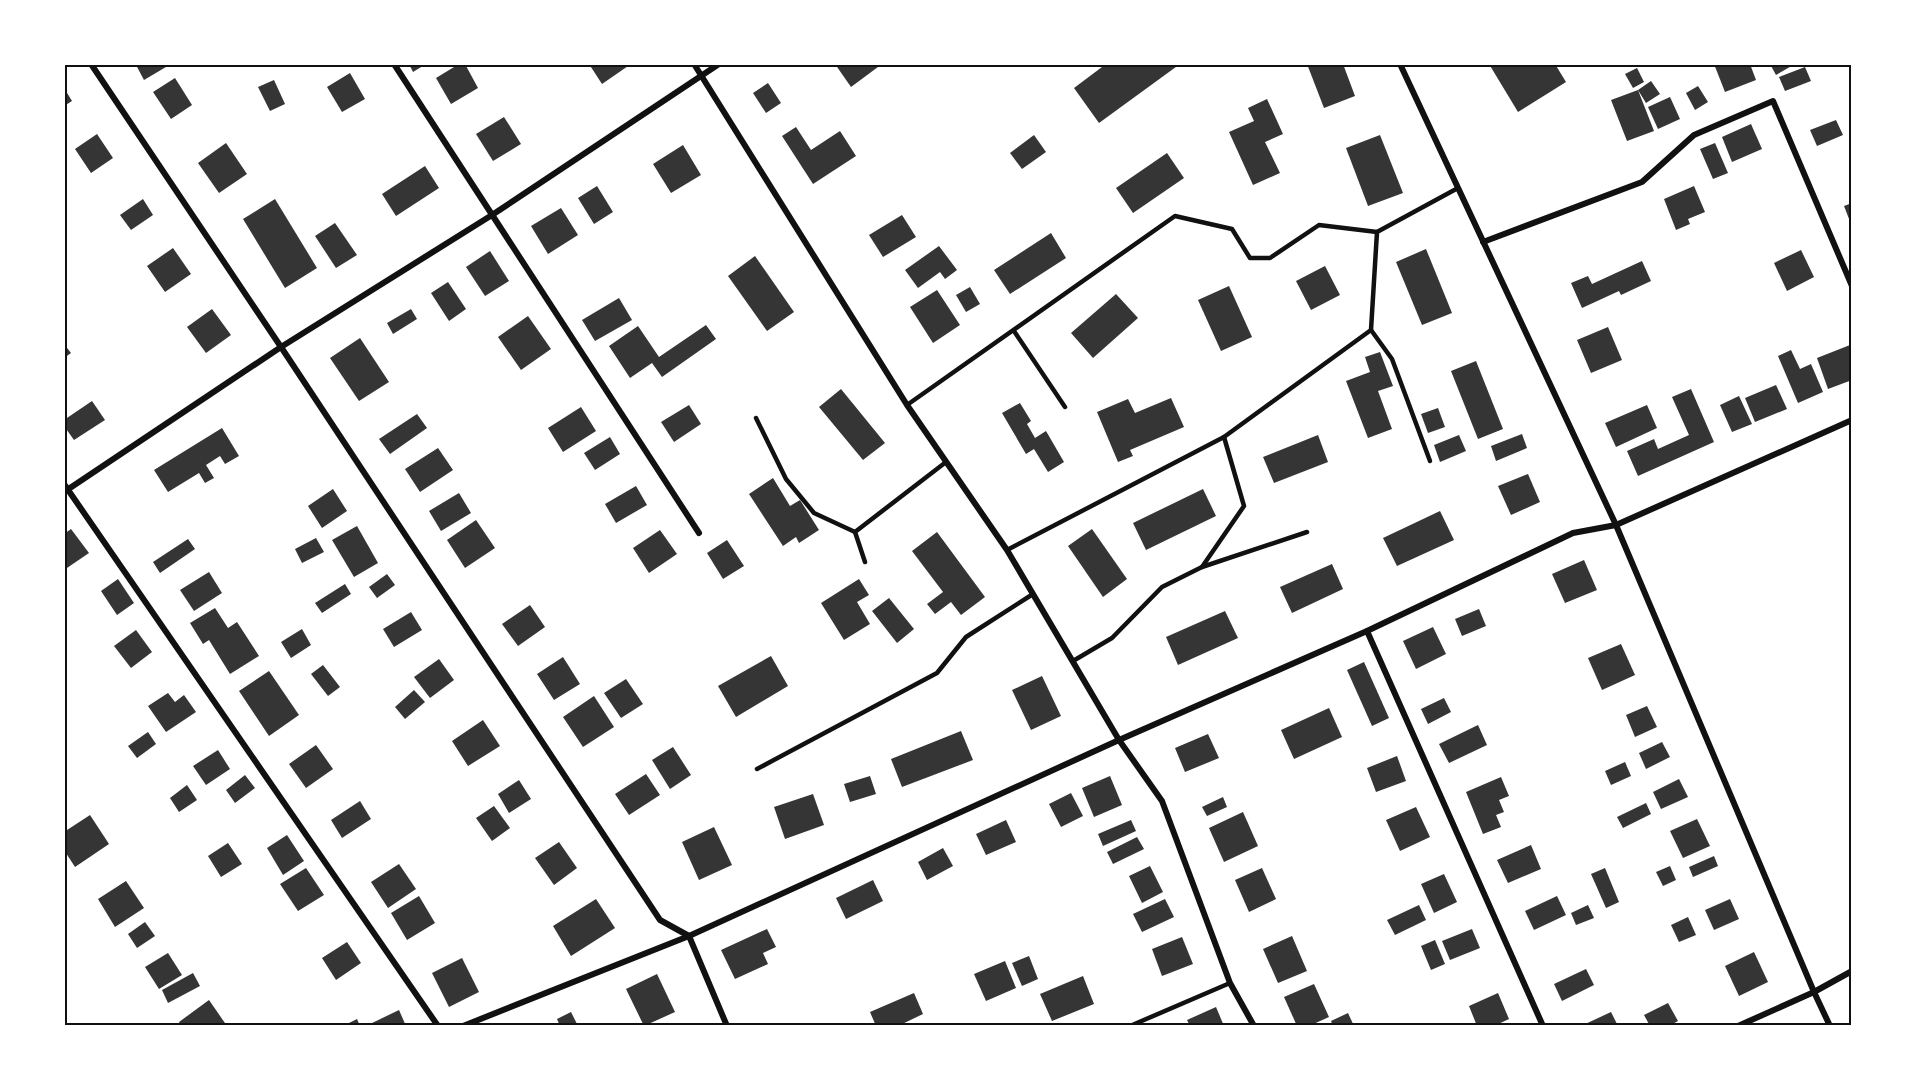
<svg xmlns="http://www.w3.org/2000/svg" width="1916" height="1090" font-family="'Nunito Sans',sans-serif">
<rect width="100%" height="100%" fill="#fff"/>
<g fill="#353535">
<polygon points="137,64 171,64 144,80 136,65"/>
<polygon points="409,64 426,64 413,72"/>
<polygon points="459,64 465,64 478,88 451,104 436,78"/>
<polygon points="589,64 631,64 602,84"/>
<polygon points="835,64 882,64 851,87"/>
<polygon points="1106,64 1180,64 1099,123 1074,88"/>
<polygon points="1307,64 1343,64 1355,96 1324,108"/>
<polygon points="1489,64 1555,64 1566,82 1518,112"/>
<polygon points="1714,64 1750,64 1756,80 1725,92"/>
<polygon points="1770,64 1795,64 1776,75"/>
<polygon points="1805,67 1811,81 1785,91 1779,77"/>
<polygon points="1637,68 1644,82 1633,88 1625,74"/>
<polygon points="350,73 365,99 342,112 327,87"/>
<polygon points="175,78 192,105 171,119 153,92"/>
<polygon points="274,80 285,104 270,111 258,87"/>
<polygon points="1651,81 1660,94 1646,103 1638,90 1654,131 1627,141 1611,100 1638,90"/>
<polygon points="768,83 781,103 766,113 753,93"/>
<polygon points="1698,86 1708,102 1695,110 1686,93"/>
<polygon points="64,88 72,101 64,106"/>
<polygon points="1670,97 1680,119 1658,129 1648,107"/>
<polygon points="1267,99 1283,134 1265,142 1280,173 1253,185 1229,132 1254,121 1248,108"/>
<polygon points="504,117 521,144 493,161 476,134"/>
<polygon points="1836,120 1843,135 1817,146 1810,130"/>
<polygon points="1751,124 1762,149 1732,162 1722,137"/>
<polygon points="796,127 811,150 840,131 856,156 813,184 782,136"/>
<polygon points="97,134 113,158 91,173 75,149"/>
<polygon points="1034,135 1046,152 1022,169 1010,153"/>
<polygon points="1380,135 1403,193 1368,206 1346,148"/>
<polygon points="226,143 247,174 219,193 198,163"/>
<polygon points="1715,143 1728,173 1713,179 1700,149"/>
<polygon points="683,145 701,175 671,193 653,164"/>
<polygon points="1167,153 1184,178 1133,213 1116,188"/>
<polygon points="425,166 439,188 396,216 382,194"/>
<polygon points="597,186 613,212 594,224 578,198"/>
<polygon points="1694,186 1705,212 1688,219 1690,224 1676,230 1664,199"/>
<polygon points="143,199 153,215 131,230 120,215"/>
<polygon points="275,199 317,268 285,288 243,219"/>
<polygon points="1852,203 1852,224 1851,224 1844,206"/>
<polygon points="561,208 578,235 548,254 531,226"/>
<polygon points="902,215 916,237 883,257 869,235"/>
<polygon points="335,223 357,255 336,268 315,236"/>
<polygon points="1051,233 1066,258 1010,294 994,270"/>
<polygon points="939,246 957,270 945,279 940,272 918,288 905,270"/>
<polygon points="173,248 191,274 165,292 147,266"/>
<polygon points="1426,249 1452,313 1422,325 1396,262"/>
<polygon points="1801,250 1814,277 1787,291 1774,263"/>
<polygon points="490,251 509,281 485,296 466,267"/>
<polygon points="755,256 794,312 767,331 728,276"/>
<polygon points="1642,261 1651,281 1621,295 1619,291 1582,308 1571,283 1588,276 1592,284"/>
<polygon points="1325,266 1340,295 1311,310 1296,281"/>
<polygon points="448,282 466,309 449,321 431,293"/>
<polygon points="1229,286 1252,337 1221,351 1198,300"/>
<polygon points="970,287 980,304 966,312 956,295"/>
<polygon points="937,290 960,325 933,343 910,307"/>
<polygon points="1116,294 1138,318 1093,358 1071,333"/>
<polygon points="619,298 632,320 595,341 582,320"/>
<polygon points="212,309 231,335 206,353 187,327"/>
<polygon points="411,309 417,319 393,334 387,323"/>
<polygon points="528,316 551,349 521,370 498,337"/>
<polygon points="706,325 716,339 662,377 652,363 630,378 609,346 638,326 659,357"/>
<polygon points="1608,327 1622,360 1591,373 1577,340"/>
<polygon points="360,338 389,382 359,401 330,358"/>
<polygon points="64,344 71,353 64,358"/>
<polygon points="1850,345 1852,380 1828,389 1817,358"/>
<polygon points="1791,350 1800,369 1811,364 1823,392 1798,403 1778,356"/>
<polygon points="1380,352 1393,386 1378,391 1392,429 1368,438 1346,381 1370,372 1365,357"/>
<polygon points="1476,361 1503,429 1478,439 1451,371"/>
<polygon points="1776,385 1787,409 1755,422 1745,398"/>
<polygon points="841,389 885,443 863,460 819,407"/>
<polygon points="1691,389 1714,442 1638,476 1627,451 1654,439 1658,449 1689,435 1672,397"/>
<polygon points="1739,396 1752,424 1732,432 1720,405"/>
<polygon points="1171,398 1184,427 1130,450 1133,456 1118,462 1097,412 1128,399 1135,413"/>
<polygon points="92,401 105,420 74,440 64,426 64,420"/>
<polygon points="1020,403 1031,421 1027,424 1035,438 1046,431 1064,462 1048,472 1034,449 1026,454 1002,413"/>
<polygon points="689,405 701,424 674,442 661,422"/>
<polygon points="1647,405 1657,428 1616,447 1605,423"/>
<polygon points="581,407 596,431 563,452 548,428"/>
<polygon points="1438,408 1445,427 1428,433 1421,414"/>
<polygon points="417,414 427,428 390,454 379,439"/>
<polygon points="222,428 239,456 225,464 220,456 206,465 214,478 205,483 199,473 168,492 154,470"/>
<polygon points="1522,434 1527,448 1496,461 1491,446"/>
<polygon points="1318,435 1328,462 1274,483 1263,457"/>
<polygon points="1459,435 1466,451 1440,462 1434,445"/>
<polygon points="610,437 620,454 595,470 584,453"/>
<polygon points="438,448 453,470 420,492 405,469"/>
<polygon points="1528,474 1540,502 1511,515 1498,486"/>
<polygon points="773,478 790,506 800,500 819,530 799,543 796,537 783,546 749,494"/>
<polygon points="636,486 647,505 616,523 605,504"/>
<polygon points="333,489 347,511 322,528 308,506"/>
<polygon points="1203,489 1216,516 1146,550 1133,523"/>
<polygon points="459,493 471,513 441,531 429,511"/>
<polygon points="1440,511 1454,540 1397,566 1383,538"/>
<polygon points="476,520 495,548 465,568 447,540"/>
<polygon points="357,526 378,563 354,577 332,540"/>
<polygon points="71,529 89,553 64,570 64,534"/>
<polygon points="1092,529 1127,579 1103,597 1068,546"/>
<polygon points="660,530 677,554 649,573 633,548"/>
<polygon points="937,532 985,597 961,615 951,602 935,614 927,604 943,592 912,551"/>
<polygon points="316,538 324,552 302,563 295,549"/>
<polygon points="188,539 195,549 160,573 153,562"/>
<polygon points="727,540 744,566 723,579 707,553"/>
<polygon points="1584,560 1597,590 1565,603 1552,574"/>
<polygon points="1332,564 1343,589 1292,613 1280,587"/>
<polygon points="209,572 222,593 194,611 180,590"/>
<polygon points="387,574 395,585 377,598 369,587"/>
<polygon points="118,579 134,603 117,615 101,591"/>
<polygon points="859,579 869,595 857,602 870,624 844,640 821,603"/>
<polygon points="345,584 351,594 322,613 315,603"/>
<polygon points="889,598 914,629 897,643 872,611"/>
<polygon points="530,605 545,627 518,646 502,624"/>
<polygon points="215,608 228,628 237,622 259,656 230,674 209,640 203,644 190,623"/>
<polygon points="1479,609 1486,626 1462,636 1455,619"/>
<polygon points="1225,611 1238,638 1178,665 1166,637"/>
<polygon points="411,612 422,630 394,647 383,629"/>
<polygon points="1433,627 1446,654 1416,669 1403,641"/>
<polygon points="302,629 311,645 291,658 281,642"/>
<polygon points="136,630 152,652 131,668 114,646"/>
<polygon points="1621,644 1635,675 1602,690 1588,658"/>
<polygon points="771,656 788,686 736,717 718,686"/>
<polygon points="563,657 580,684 554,700 537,674"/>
<polygon points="439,659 454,680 430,698 414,677"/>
<polygon points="1364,662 1389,718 1372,726 1347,670"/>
<polygon points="323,665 340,687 328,696 311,674"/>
<polygon points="269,671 299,715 269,736 239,691"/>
<polygon points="1042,676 1061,716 1031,730 1012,690"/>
<polygon points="626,679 643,704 621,718 604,693"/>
<polygon points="414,690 425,702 405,719 395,707"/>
<polygon points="168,693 175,702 184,695 196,712 166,732 148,706"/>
<polygon points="594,696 614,727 583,747 563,717"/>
<polygon points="1444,698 1451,712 1428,724 1421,709"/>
<polygon points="1647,706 1657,727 1635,737 1626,715"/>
<polygon points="1329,708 1342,737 1294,759 1281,730"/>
<polygon points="483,720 500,746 468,766 452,741"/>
<polygon points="1478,725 1487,745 1449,763 1439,744"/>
<polygon points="961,731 973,760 902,787 891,759"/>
<polygon points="148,732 156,744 137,758 128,746"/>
<polygon points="1208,734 1219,758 1185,772 1175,748"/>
<polygon points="1662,742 1670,757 1646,769 1639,753"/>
<polygon points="316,745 333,769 306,788 289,764"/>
<polygon points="673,747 691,775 670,789 652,760"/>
<polygon points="218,750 230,769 206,785 193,766"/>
<polygon points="1397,756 1406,781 1376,792 1367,768"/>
<polygon points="1625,762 1631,776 1611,785 1605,771"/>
<polygon points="646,774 660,795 629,815 615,794"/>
<polygon points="245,775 255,788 235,803 226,790"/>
<polygon points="870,776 876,794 850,802 844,784"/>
<polygon points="1110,776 1122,805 1094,817 1082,788"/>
<polygon points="1501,777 1509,796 1499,800 1504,812 1496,815 1501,827 1483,834 1466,792"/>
<polygon points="1679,779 1688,797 1661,809 1653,792"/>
<polygon points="519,780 531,799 509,813 498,794"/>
<polygon points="187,785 197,800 179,812 170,798"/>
<polygon points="1071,793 1083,816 1061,827 1049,804"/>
<polygon points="813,794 824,825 785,839 774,807"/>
<polygon points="1223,797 1227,807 1207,816 1202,807"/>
<polygon points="360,801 371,819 342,838 331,820"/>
<polygon points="1646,803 1651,814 1623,828 1617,817"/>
<polygon points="494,806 510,828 492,841 476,818"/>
<polygon points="1416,807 1430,837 1400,851 1386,820"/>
<polygon points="1243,812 1258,846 1224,862 1209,828"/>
<polygon points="90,815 109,844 75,867 64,850 64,832"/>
<polygon points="1697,819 1710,846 1683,858 1670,831"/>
<polygon points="1006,820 1016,842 986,855 976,834"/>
<polygon points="1131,820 1136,831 1103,846 1098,834"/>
<polygon points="714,827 732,865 699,880 682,842"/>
<polygon points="287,835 304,861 283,875 267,848"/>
<polygon points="1137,837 1144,849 1113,864 1107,852"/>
<polygon points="559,842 577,868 554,885 535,858"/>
<polygon points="228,843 242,864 221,877 208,856"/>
<polygon points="1531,845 1541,869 1508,883 1497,860"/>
<polygon points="943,848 953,866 927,880 918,862"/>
<polygon points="1714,856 1718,866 1693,877 1689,867"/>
<polygon points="399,864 416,889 388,908 371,882"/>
<polygon points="1150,866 1163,892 1142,903 1129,876"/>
<polygon points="1670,866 1676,880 1663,886 1656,872"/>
<polygon points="306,868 324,895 298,911 280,884"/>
<polygon points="1262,868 1276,899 1249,912 1235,880"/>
<polygon points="1605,868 1619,902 1606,908 1591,874"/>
<polygon points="1444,874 1457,902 1434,913 1421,884"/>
<polygon points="873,880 883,901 846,919 836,898"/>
<polygon points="126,881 144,908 115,927 98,899"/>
<polygon points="419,896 435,923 407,940 391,913"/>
<polygon points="1557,896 1566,915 1534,930 1525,911"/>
<polygon points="596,899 615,928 571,956 553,926"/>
<polygon points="1165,899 1174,917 1142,932 1133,914"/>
<polygon points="1730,899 1739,919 1714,930 1705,910"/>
<polygon points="1419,905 1426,920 1395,935 1387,920"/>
<polygon points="1588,905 1594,918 1576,925 1571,913"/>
<polygon points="1688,917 1696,935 1679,942 1671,925"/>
<polygon points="145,922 155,936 137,948 128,934"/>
<polygon points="767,929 776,947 763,953 768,964 735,979 721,950"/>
<polygon points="1472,929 1480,948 1450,960 1442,941"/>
<polygon points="1292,936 1307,971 1278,983 1263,949"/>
<polygon points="1182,937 1193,964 1162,976 1152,949"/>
<polygon points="1435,940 1445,964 1431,970 1421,946"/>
<polygon points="347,942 361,963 336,980 322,958"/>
<polygon points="1754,952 1768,982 1739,996 1725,966"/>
<polygon points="168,953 182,975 159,989 145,967"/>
<polygon points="1029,956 1038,979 1022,986 1012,963"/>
<polygon points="462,958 479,992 449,1007 432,973"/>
<polygon points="1005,961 1016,988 986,1001 974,974"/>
<polygon points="1586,969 1594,985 1562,1001 1554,984"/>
<polygon points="193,973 200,986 168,1003 162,990"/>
<polygon points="657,974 675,1012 644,1026 626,989"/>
<polygon points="1083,976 1094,1004 1052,1021 1040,994"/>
<polygon points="1314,984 1329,1017 1309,1026 1297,1026 1284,997"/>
<polygon points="914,993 923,1014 898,1026 876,1026 870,1012"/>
<polygon points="1498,993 1509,1019 1494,1026 1477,1026 1469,1006"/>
<polygon points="209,1000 227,1026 181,1026 179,1022"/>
<polygon points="1668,1003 1678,1021 1669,1026 1650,1026 1644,1015"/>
<polygon points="1216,1007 1224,1026 1190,1026 1187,1020"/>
<polygon points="399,1010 406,1026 371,1026 370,1024"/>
<polygon points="571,1012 578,1026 560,1026 557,1019"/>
<polygon points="1611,1012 1618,1026 1581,1026"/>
<polygon points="1348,1013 1354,1026 1333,1026 1331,1021"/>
<polygon points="357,1019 360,1026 343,1026"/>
</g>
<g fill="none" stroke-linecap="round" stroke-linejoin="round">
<g stroke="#111" stroke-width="4.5">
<polyline points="1371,330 1392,359 1430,461"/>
<polyline points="1014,331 1065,407"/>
<polyline points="907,405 1175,216 1232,229 1250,258 1270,258 1319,225 1377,232"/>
<polyline points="756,418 786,479 814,513 855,532"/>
<polyline points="1007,550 1224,437 1371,330 1377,232 1458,188"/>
<polyline points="865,562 855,532 946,462"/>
<polyline points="1202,567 1307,532"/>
<polyline points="1073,661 1112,638 1162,587 1202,567 1244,506 1224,437"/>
<polyline points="757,769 937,673 966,637 1033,594"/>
<polyline points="1130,1026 1230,983"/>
</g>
<g stroke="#111" stroke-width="6">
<polyline points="91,64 281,347 660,920 689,936 727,1026"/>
<polyline points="394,64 699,533"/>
<polyline points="694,64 907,405 1007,550 1119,740 1162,801 1230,983 1254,1026"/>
<polyline points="1400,64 1616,525 1814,992 1830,1026"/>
<polyline points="1483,242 1642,182 1694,135 1773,101 1852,286"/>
<polyline points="64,484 438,1026"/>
<polyline points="64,492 281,347 492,215 719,64"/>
<polyline points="1367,631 1543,1026"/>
<polyline points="463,1026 689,936 1119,740 1367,631 1573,533 1616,525 1852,420"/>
<polyline points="1738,1026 1814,992 1852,971"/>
</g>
</g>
<rect width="1916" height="1090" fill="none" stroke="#ffffff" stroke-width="132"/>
<rect x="66" y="66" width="1784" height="958" fill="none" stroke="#111" stroke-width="2"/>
</svg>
